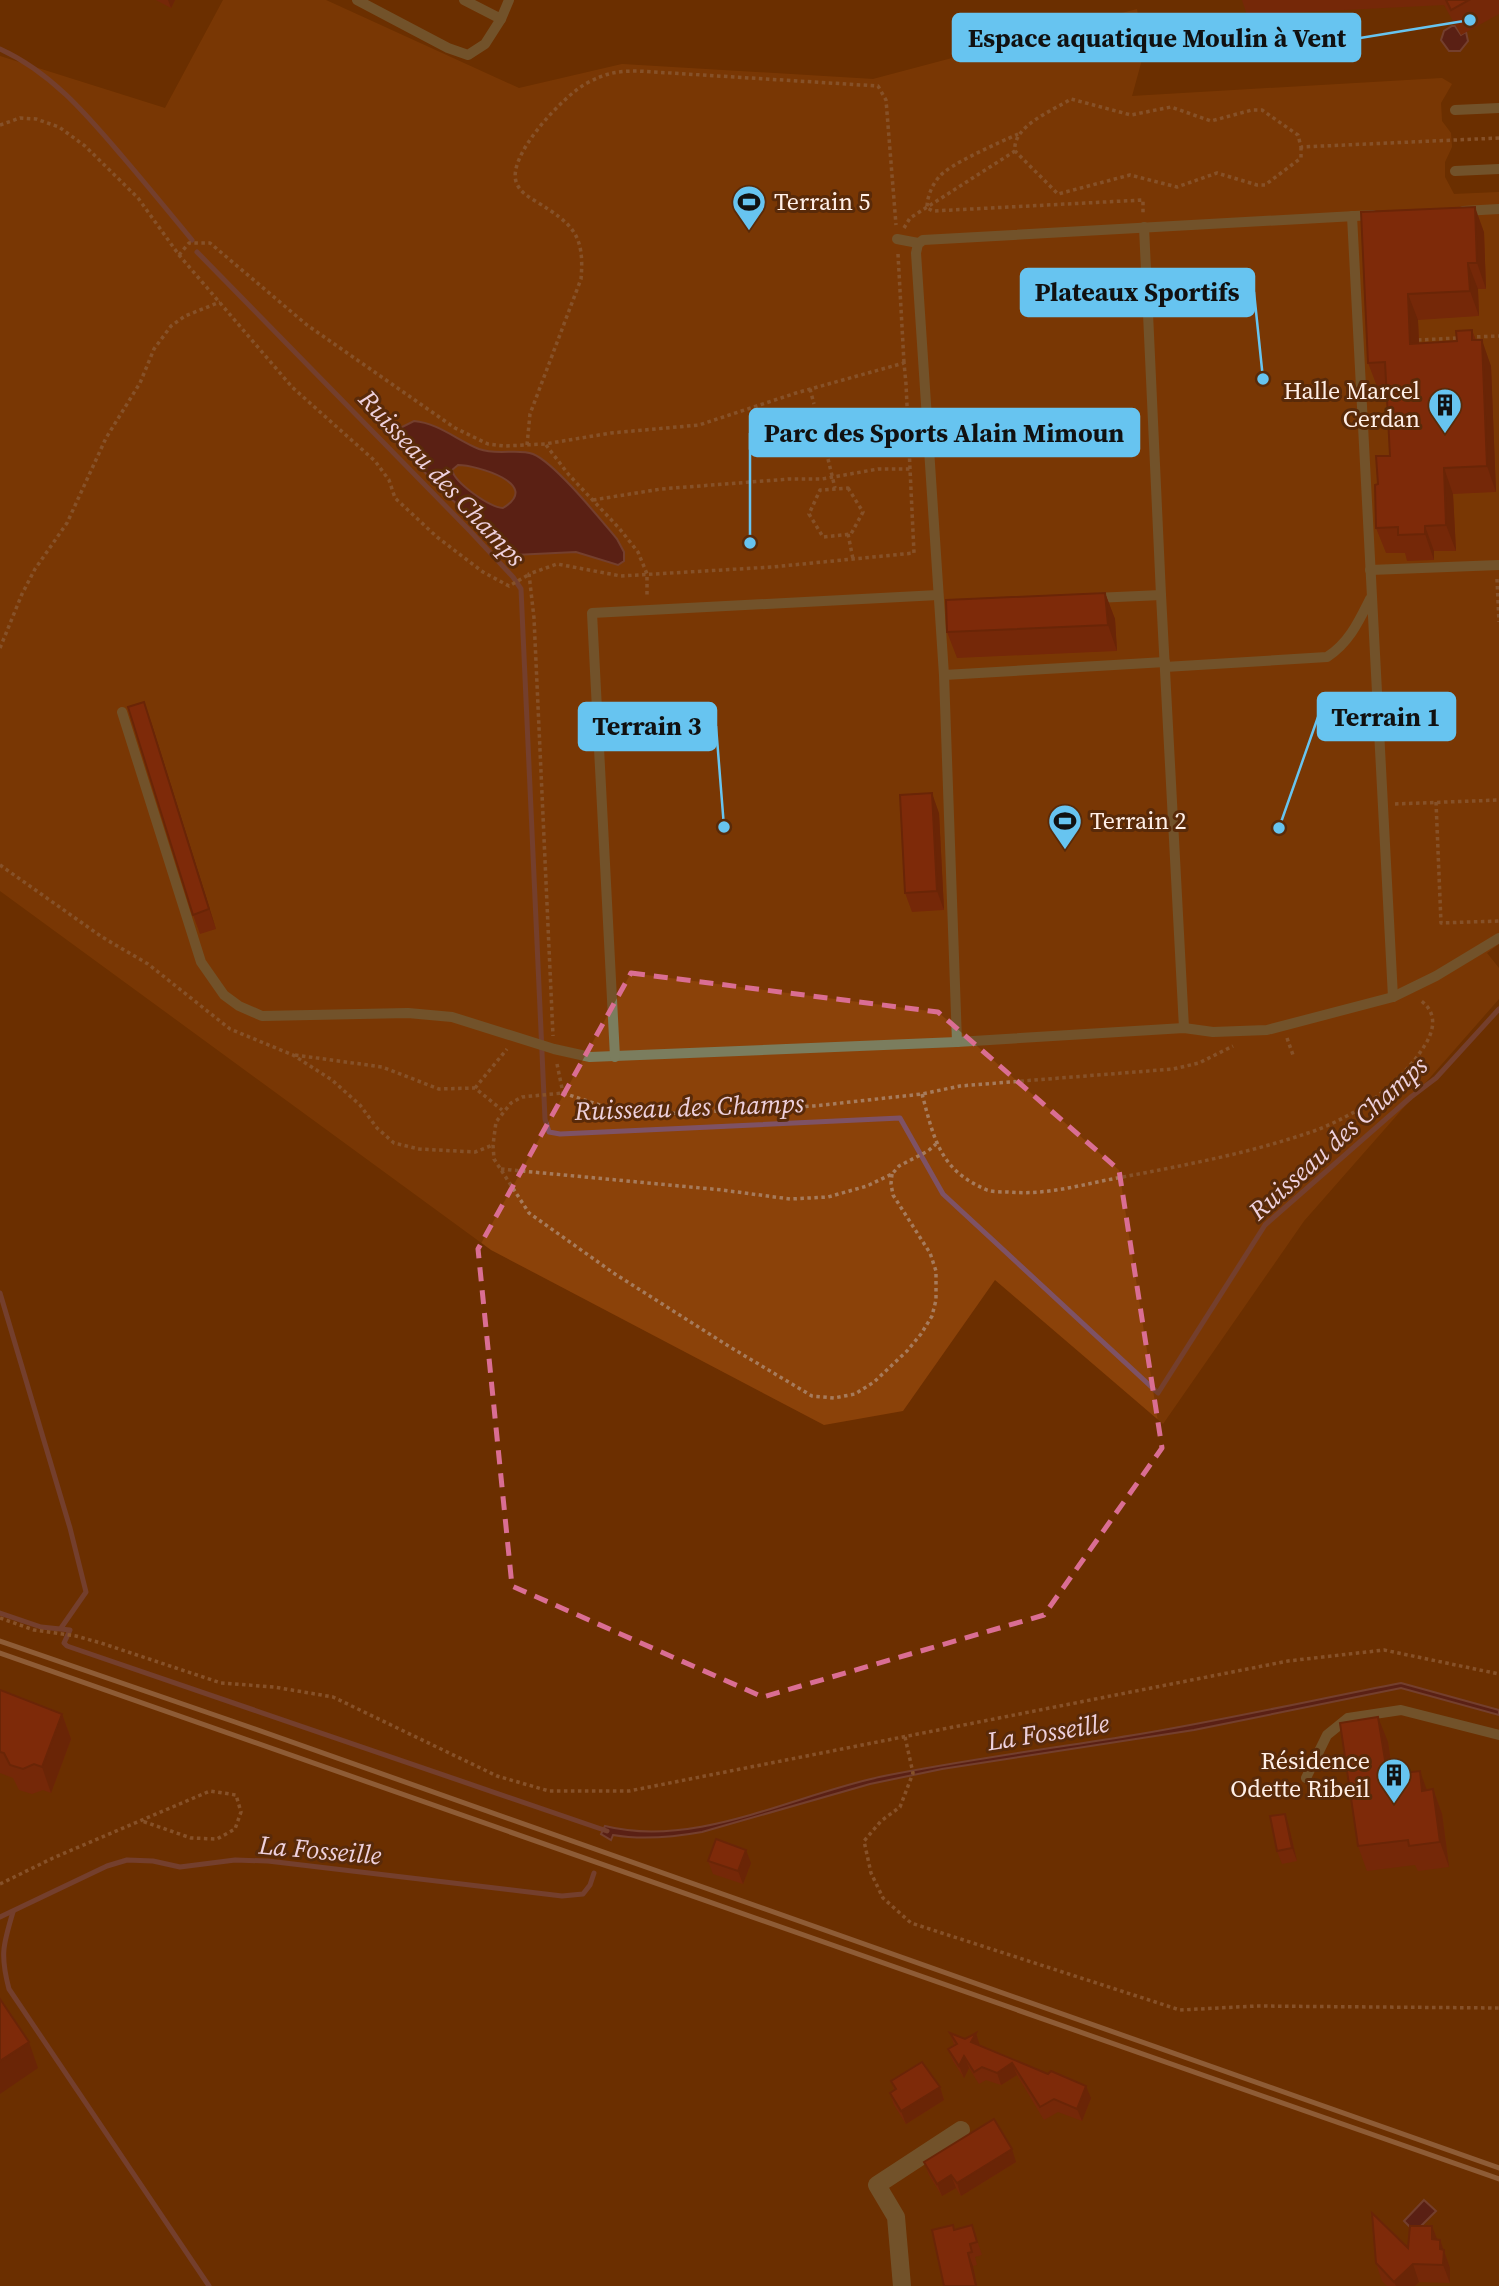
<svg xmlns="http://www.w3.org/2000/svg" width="1499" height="2286" font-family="'Source Serif 4',serif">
<rect width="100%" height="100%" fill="#6c2f00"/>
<polygon fill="#8b4209" points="223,0 326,0 519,88 622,64 873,79 1137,9 1144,52 1132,96 1442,78 1452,84 1441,103 1442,121 1451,133 1452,147 1445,162 1445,177 1454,194 1499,192 1499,944 1487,953 1499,968 1499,999 1304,1221 1163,1424 995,1280 903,1411 824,1425 491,1250 0,891 0,56 165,108"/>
<g fill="#460e2d" stroke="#7e5265" stroke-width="2" fill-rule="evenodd">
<polygon points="1452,26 1455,26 1461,35 1466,32 1468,41 1460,51 1449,51 1441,40 1444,31"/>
<path d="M414,421C438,423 457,440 479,449C498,456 517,448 533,454C555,463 600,519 617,539L624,552V561L618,565L576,552L514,555L449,497L396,443L392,438L396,430ZM458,465C476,465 543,484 503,508C489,507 455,483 452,470Z"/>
<path d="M1401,1683L1499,1710V1715L1401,1688L1194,1730L942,1769L870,1784L702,1832C674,1837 642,1840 613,1835L611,1840L601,1834L605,1826C696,1849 795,1794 884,1776C969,1759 1055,1748 1140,1734C1228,1719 1314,1700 1401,1683Z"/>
<polygon points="1424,2200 1436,2211 1415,2232 1404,2221"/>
</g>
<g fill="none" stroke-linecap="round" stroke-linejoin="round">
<g stroke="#7e5265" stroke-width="5">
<path d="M0,49C51,72 87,115 122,156C146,184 169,212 192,240"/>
<polyline points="197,252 470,531 513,577 521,589 545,1119 549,1132 560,1134 900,1118 943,1194 1158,1393 1265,1225 1411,1097 1436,1078 1499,1009"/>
<polyline points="0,1293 70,1528 86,1592 61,1628"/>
<polyline points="0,1613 41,1627 70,1630 64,1643 67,1646 607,1831"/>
<path d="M13,1912C3,1945 0,1955 9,1989L209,2286"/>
<polyline points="0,1917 107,1866 127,1860 153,1861 180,1867 235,1860 268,1861 562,1896 583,1894 590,1885 594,1873"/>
</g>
<g stroke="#a67b5c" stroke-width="3.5" stroke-dasharray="3.5 3.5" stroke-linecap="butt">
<polyline points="0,125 20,118 36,119 59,127 85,146 138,198 179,255 292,387 375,461 389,480 395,498 437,537 483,572 509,586 528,575"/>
<path d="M1018,134C1001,142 949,164 939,177C932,185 927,197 927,208L933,211L1143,200V215"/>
<path d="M1301,147V158L1265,185H1257L1217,173L1177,187L1130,175L1058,194L1015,151C1012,126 1052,111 1071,99L1131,115L1171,107L1211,121L1252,110H1262L1298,135L1301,147L1499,138"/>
<polyline points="904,228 910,218 1015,151"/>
<polyline points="898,254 904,363"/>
<polyline points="179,255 189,243 210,243 307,325 455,428 488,444 504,446 545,444 611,433 699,425 796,393 904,363 906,384 914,553 772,567 621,576 557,564 529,574 534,618 553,1036"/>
<polyline points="1470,337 1499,336"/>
<polyline points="1418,340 1458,338"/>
<polyline points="810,389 814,404"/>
<path d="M527,445L530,414L581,279C585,234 572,224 537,202C529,197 521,193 517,184C504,158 564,95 587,83C606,73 617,71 638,71L878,86L886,100L896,225"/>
<polyline points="546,445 569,475 619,528 638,552 647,574 647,597"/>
<polyline points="828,459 835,488"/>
<polygon points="848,488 863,512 851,534 823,537 809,514 820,490"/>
<polyline points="593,500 661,489 789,479 822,479 878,469 910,469"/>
<polyline points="848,534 853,559"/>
<polyline points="1497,579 1499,622"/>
<polyline points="0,648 22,594 35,569 67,523 106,438 140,383 154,349 171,326 185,316 220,302"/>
<polyline points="1436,802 1441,923 1499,921"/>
<polyline points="1395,804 1499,800"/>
<polyline points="0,865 102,937 148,964 230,1029 293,1055 332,1080 360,1105 377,1128 394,1143 419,1149 475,1152 493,1145"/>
<polyline points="1287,1038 1293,1055"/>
<polyline points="295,1055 382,1067 439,1089 475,1088 502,1110"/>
<polyline points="557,1064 563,1093"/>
<polyline points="475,1088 507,1049"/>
<path d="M922,1094C934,1138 939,1170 987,1190C993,1192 1001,1192 1008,1192C1043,1195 1073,1187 1107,1180C1175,1167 1243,1155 1308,1133C1324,1128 1342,1119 1356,1111C1383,1094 1408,1072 1425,1045C1435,1029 1437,1012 1420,1000"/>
<polyline points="501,1169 722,1190 790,1199 828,1197 867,1186 892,1174 899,1166 928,1151 936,1144"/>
<polyline points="892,1174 891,1184 893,1195 930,1253 936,1271 936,1300 932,1316 921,1334 907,1351 874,1382 855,1394 834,1398 812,1396 730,1347 615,1274 529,1213 494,1159 493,1145 496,1122 511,1103 522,1097 563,1093 609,1108 641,1115 814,1106 922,1094 960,1086 1173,1069 1199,1063 1233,1046"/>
<polyline points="0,1618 34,1630 76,1636 101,1643 221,1683 274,1687 333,1697 497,1776 549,1791 629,1791 1288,1661 1384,1650 1499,1674"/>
<polyline points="905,1737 913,1773 900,1807 881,1821 864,1841 871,1873 883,1898 911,1923 1180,2010 1256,2006 1499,2008"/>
<polyline points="0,1884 53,1858 210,1791 236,1795 241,1812 235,1829 217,1839 191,1838 142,1821"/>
</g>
<g stroke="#7b7d5e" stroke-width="10">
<polyline points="357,0 448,48 468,55 485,44 501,19"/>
<polyline points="464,0 501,19 509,0"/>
<polyline points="1455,110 1499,108"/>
<polyline points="1455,171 1499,169"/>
<polyline points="1463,211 1499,209"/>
<polyline points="1352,216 1393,997"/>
<polyline points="1144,227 1161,595 1184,1028"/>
<polyline points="897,239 918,243"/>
<polyline points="1370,570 1499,565"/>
<polyline points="1095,598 1161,595"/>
<path d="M1165,667L1327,657C1349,643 1359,621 1370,599"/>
<polyline points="944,675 1165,662"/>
<polyline points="122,712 201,962 224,995 239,1006 262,1016 408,1013 452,1017 554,1049 590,1057 957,1042 1184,1028 1213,1032 1267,1030 1393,997 1436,976 1499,938"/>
<polyline points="957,1042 944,675 916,253 918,244 923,240 1373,215"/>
<polyline points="615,1057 592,613 938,595"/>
<polyline points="1306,1778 1327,1735 1348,1718 1401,1710 1499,1735"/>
</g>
<polyline stroke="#7b7d5e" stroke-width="18" points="902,2286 896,2217 877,2185 961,2130"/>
<g stroke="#b89378" stroke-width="5">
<polyline points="0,1641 235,1722 1499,2168"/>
<polyline points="0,1653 1499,2179"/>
</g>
</g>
<g fill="#801f13">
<polygon points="156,0 175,0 171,8"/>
<polygon points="1242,0 1499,0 1499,14 1461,35 1444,5 1247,15"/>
<polygon points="1361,212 1484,232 1486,289 1478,289 1479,316 1418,320 1419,343 1457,341 1472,330 1476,340 1491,366 1496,492 1453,494 1456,551 1434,551 1434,560 1407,561 1405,553 1386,553 1376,528 1378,484 1390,456 1386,388 1378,389 1368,363"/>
<polygon points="1105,593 1115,619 1117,651 957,658 947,632"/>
<polygon points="151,722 216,929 200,934 193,915"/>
<polygon points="939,813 944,910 912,912 905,893"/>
<polygon points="0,1690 62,1714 71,1739 51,1793 43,1790 32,1794 19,1790 13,1778 0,1773"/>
<polygon points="1388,1742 1391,1765 1394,1764 1398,1774 1426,1790 1433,1789 1442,1814 1449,1867 1418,1871 1415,1865 1367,1871 1358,1846"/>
<polygon points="1285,1814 1289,1827 1297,1861 1282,1864 1277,1851"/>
<polygon points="708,1861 751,1863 743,1884 713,1874"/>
<polygon points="950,2033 980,2045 1091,2098 1082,2121 1058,2112 1044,2120 1017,2075 1001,2085 986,2080 979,2084 969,2068 964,2078 953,2061 948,2049 954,2045"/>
<polygon points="891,2081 940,2087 944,2100 906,2124 894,2105 890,2093 894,2090"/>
<polygon points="924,2162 1016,2162 961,2196 956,2188 942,2196 929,2175"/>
<polygon points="953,2225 955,2230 972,2225 982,2255 975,2257 977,2265 973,2266 977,2286 944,2286"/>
<polygon points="1432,2226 1437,2240 1440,2240 1450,2268 1450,2283 1419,2282 1415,2286 1387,2286 1382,2281 1376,2263 1408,2248"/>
</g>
<g fill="#68190f">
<polygon points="168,0 175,0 171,8"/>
<polygon points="1475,207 1484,232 1486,289 1477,263"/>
<polygon points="1468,263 1478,289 1479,316 1470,291"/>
<polygon points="1408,294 1418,320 1420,369 1410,344"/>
<polygon points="1482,340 1491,366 1496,492 1487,466"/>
<polygon points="1444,468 1453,494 1456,551 1446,525"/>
<polygon points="1425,526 1434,551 1434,560 1425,534"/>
<polygon points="1105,593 1115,619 1117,651 1108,625"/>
<polygon points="144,702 151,722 216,929 209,909"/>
<polygon points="932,793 939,813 944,910 937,891"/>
<polygon points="62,1714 71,1739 51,1793 42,1767"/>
<polygon points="1378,1717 1388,1742 1395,1791 1386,1766"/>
<polygon points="1420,1771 1429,1796 1422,1791"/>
<polygon points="1433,1789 1442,1814 1449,1867 1440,1842"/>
<polygon points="1285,1814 1289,1827 1297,1861 1292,1848"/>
<polygon points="746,1850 751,1863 743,1884 738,1871"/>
<polygon points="976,2033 980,2046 971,2042"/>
<polygon points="29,2042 38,2068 0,2094 0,2061"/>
<polygon points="964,2056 969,2068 964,2078 959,2066"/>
<polygon points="1012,2063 1017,2075 1001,2085 997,2073"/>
<polygon points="1086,2086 1091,2098 1082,2121 1077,2109"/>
<polygon points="940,2087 944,2100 906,2124 901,2111"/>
<polygon points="1012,2149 1016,2162 961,2196 957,2183"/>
<polygon points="951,2175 956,2188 942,2196 937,2184"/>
<polygon points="1432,2226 1439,2244 1432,2239"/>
<polygon points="1440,2240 1450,2268 1450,2283 1443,2265 1440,2249"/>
<polygon points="968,2253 973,2266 977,2286 976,2286"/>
<polygon points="1413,2264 1419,2282 1415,2286 1396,2286 1394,2282"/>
</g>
<g fill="#952416" stroke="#68190f" stroke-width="2">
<polygon points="1446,0 1469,0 1451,10"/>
<polygon points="1475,207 1477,263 1468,263 1470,291 1408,294 1410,344 1457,341 1456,331 1472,330 1472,340 1482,340 1487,466 1444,468 1446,525 1425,526 1425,534 1398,535 1398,527 1376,528 1375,485 1378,484 1376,456 1390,456 1385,362 1368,363 1361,212"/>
<polygon points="1105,593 1108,625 947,632 946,600"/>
<polygon points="144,702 209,909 193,915 128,707"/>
<polygon points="932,793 937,891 905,893 900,795"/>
<polygon points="0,1690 62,1714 42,1767 34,1764 23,1769 10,1765 4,1753 0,1752"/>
<polygon points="1378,1717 1386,1766 1394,1764 1395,1774 1420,1771 1422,1791 1433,1789 1440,1842 1409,1846 1408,1840 1358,1846 1340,1723"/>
<polygon points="1285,1814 1292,1848 1277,1851 1270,1816"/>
<polygon points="716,1839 746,1850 738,1871 708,1861"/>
<polygon points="0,1999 29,2042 0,2061"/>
<polygon points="950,2033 965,2039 976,2033 971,2042 1048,2074 1051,2071 1086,2086 1077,2109 1054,2099 1040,2107 1012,2063 997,2073 982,2067 974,2072 964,2056 959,2066 948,2049 957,2044"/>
<polygon points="922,2062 940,2087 901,2111 890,2093 896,2089 891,2081"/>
<polygon points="994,2119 1012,2149 957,2183 951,2175 937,2184 924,2162"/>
<polygon points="1372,2213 1408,2248 1410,2226 1432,2226 1432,2239 1440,2240 1440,2249 1444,2250 1443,2265 1413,2264 1394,2282 1376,2263"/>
<polygon points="953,2225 954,2230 972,2225 977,2242 970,2244 972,2252 968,2253 976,2286 944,2286 932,2230"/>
</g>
<path d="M0 0H1499V2286H0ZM631,973L938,1012L1119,1170L1162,1448L1044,1615L763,1697L512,1586L478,1249Z" fill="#6c2f00" fill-opacity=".55" fill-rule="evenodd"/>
<path fill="none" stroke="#da6e93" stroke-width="5" stroke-dasharray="14 9" stroke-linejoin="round" d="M631,973L938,1012L1119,1170L1162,1448L1044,1615L763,1697L512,1586L478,1249Z"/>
<defs>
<g id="stadium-pin" transform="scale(1.75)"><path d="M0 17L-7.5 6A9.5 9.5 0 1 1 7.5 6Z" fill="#67c4f0" stroke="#592a09"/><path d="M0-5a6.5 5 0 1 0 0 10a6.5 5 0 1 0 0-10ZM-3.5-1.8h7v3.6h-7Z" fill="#111"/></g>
<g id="building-pin" transform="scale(1.75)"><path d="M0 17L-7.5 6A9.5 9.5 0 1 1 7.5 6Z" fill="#67c4f0" stroke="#592a09"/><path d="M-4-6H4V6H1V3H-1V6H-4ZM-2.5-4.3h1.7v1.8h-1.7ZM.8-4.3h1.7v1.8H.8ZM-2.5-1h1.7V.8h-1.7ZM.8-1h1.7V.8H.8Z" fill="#111"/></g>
</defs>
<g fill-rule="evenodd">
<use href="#stadium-pin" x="749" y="202"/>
<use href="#building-pin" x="1445" y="405"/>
<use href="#stadium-pin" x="1065" y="821"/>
<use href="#building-pin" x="1394" y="1775"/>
</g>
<g text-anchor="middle" stroke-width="6" stroke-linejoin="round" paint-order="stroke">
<g font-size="24" fill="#ffefe7" stroke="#592a09" text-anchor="start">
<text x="774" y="210">Terrain 5</text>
<text x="1420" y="399" text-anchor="end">Halle Marcel<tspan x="1420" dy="28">Cerdan</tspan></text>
<text x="1090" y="829">Terrain 2</text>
<text x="1370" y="1769" text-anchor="end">Résidence<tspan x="1370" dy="28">Odette Ribeil</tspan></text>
</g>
<g font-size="26" font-style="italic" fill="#eed1dd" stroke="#592a09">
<text transform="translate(442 478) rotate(47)" y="9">Ruisseau des Champs</text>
<text transform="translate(689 1107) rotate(-2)" y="9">Ruisseau des Champs</text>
<text transform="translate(1338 1138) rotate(-42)" y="9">Ruisseau des Champs</text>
<text transform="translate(1048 1732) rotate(-9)" y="9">La Fosseille</text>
<text transform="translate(320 1850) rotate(5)" y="9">La Fosseille</text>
</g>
</g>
<path fill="none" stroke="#67c4f0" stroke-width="2.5" d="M1470 20L1360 38M1263 379L1254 292M750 543L750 433M1279 828L1318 717M724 827L716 726"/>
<g fill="#67c4f0" stroke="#592a09" stroke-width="2.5">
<circle cx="1470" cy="20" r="7"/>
<circle cx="1263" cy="379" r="7"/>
<circle cx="750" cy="543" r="7"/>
<circle cx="1279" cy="828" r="7"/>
<circle cx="724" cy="827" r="7"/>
</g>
<g fill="#67c4f0" stroke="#67c4f0" stroke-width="2.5">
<rect x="953" y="14" width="407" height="47" rx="7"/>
<rect x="1021" y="269" width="233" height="47" rx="7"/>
<rect x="750" y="409" width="389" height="47" rx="7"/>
<rect x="1318" y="693" width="137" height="47" rx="7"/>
<rect x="579" y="703" width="137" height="47" rx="7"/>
</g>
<g font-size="26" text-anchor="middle" font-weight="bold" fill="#111">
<text x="1157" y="47">Espace aquatique Moulin à Vent</text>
<text x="1137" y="301">Plateaux Sportifs</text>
<text x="944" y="442">Parc des Sports Alain Mimoun</text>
<text x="1386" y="726">Terrain 1</text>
<text x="647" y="735">Terrain 3</text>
</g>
</svg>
